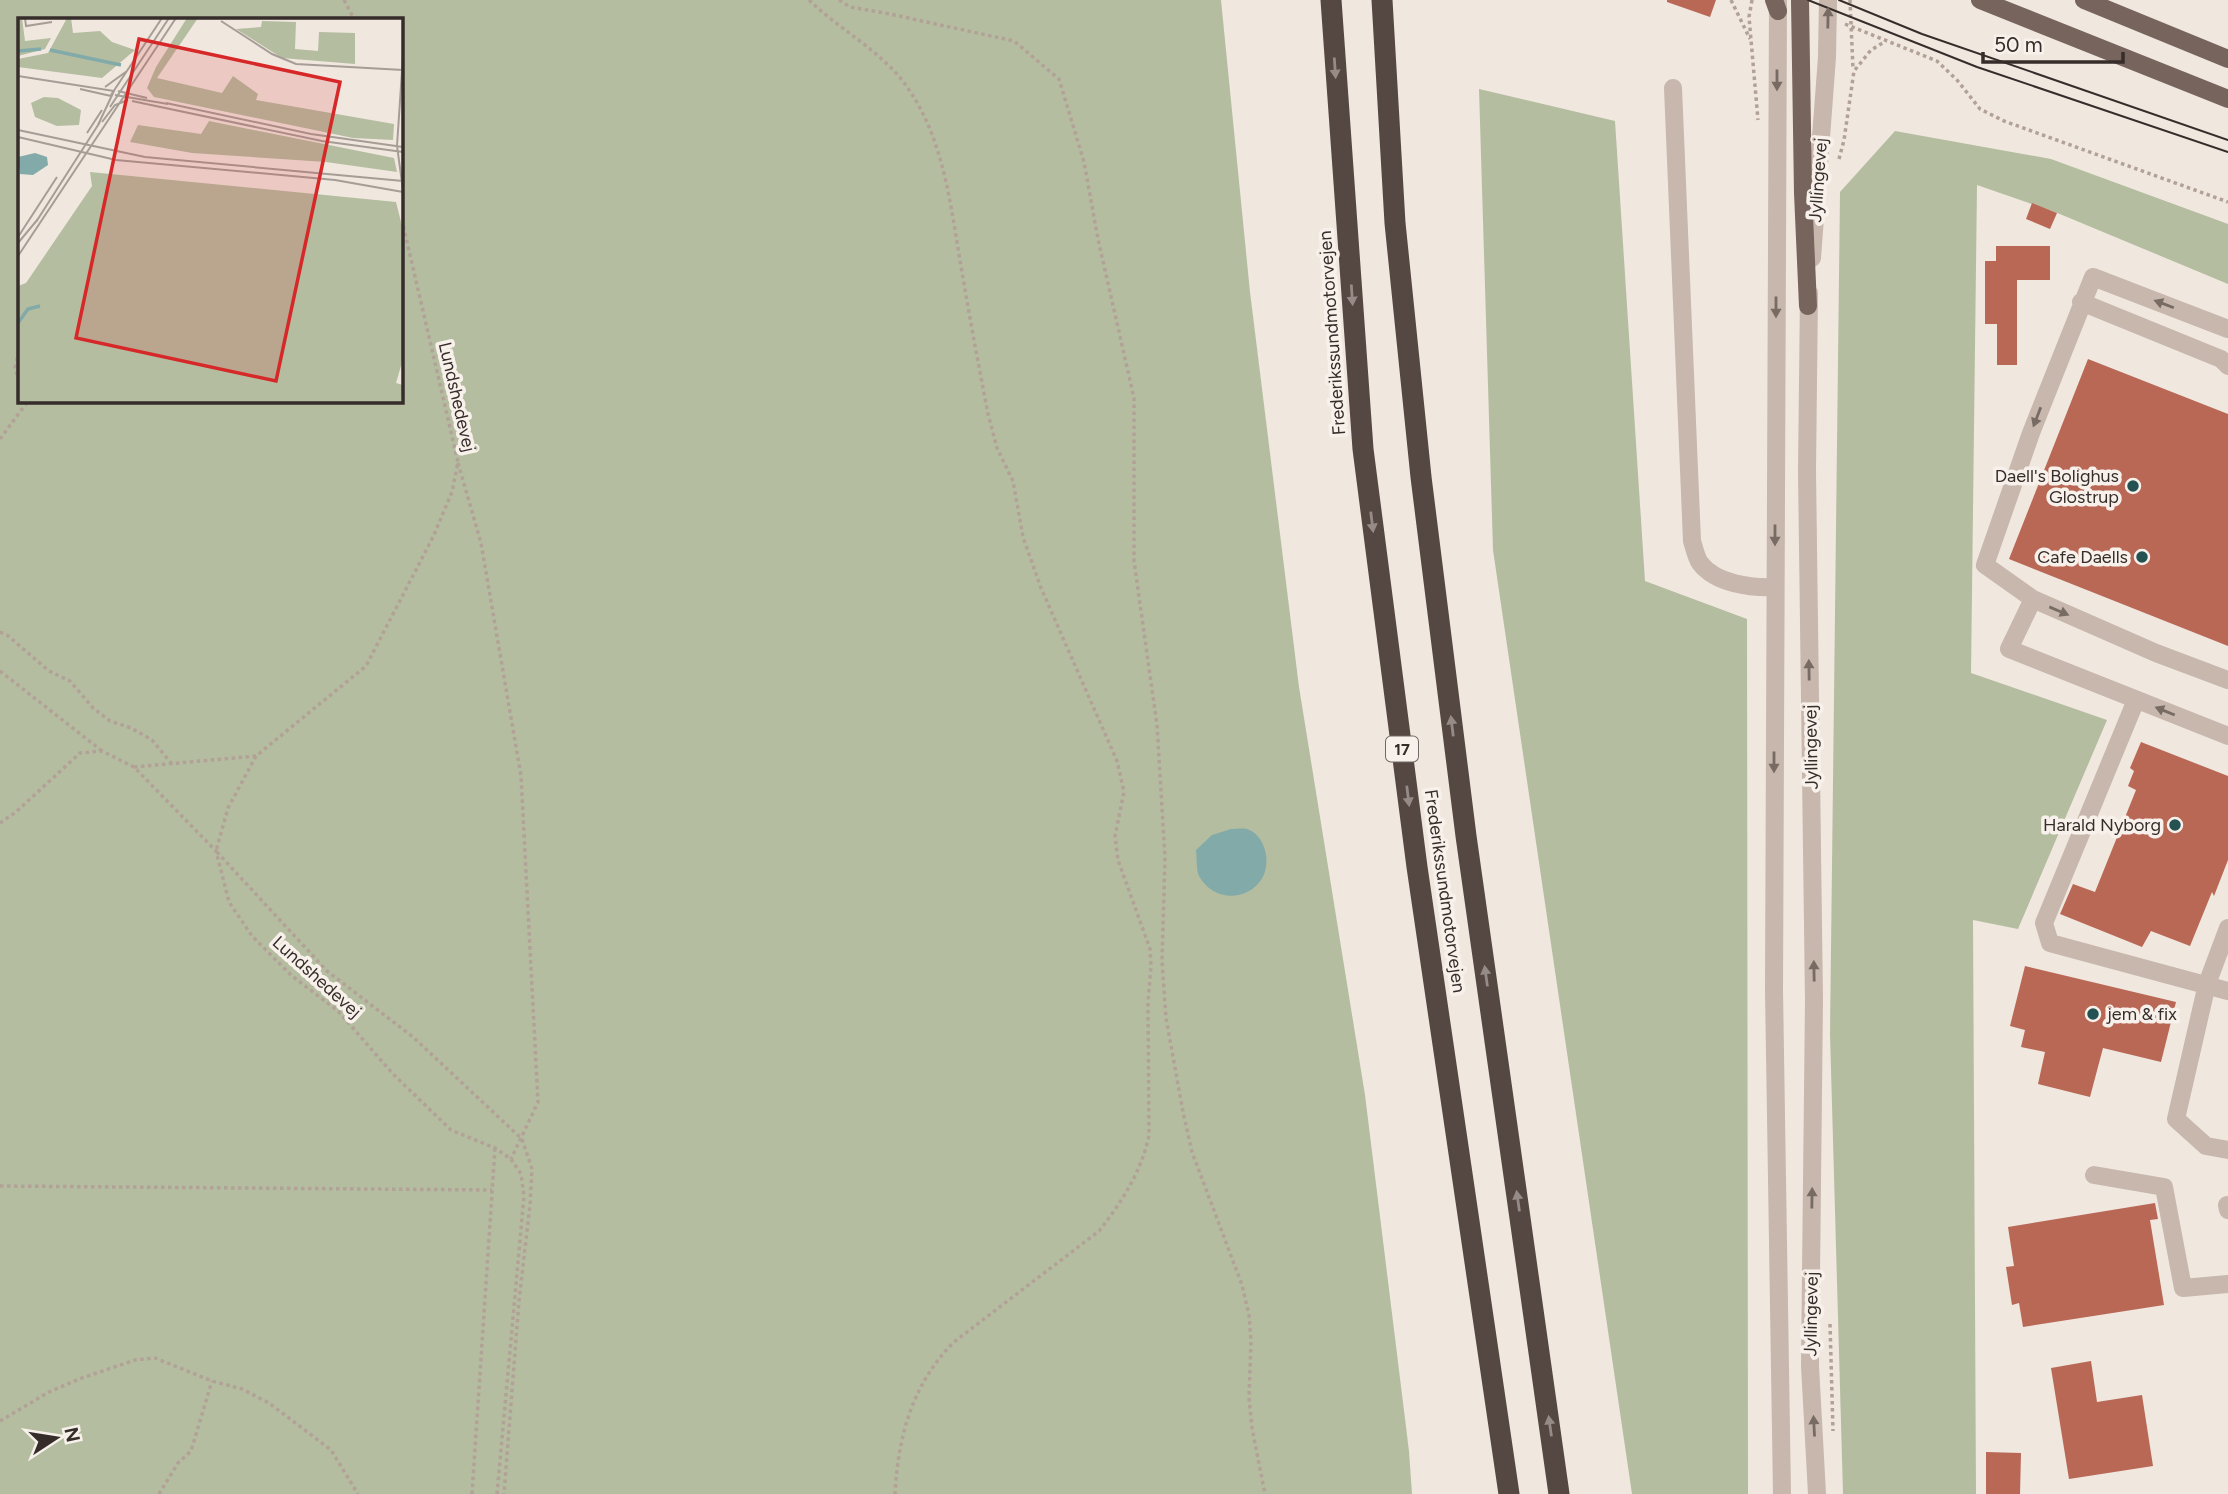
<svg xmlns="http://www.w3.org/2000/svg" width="2228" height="1494" font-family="Figtree,sans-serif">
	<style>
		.green { fill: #b5bda0; fill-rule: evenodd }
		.water { fill: #81aaa9 }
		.building { fill: #b86855 }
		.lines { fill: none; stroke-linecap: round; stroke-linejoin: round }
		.path { stroke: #b2a196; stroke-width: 3.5; stroke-dasharray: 3.5 3.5; stroke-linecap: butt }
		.minor { stroke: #c7b7ac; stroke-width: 18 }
		.major { stroke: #76645d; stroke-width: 18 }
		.highway { stroke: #554742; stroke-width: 21 }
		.tram { stroke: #362d2a; stroke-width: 2 }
		.oneway { fill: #776b64 }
		.oneway2 { fill: #968b86 }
		.poi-dot { fill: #245252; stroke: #f8f1eb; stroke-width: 2.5 }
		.labels { text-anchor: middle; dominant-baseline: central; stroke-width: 7; stroke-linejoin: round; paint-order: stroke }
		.shield { fill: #f8f1eb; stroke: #706864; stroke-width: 2 }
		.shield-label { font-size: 16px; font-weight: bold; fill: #362d2a }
		.street-label { font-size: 18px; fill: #362d2a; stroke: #f8f1eb }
		.poi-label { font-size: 18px; fill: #362d2a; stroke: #f8f1eb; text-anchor: end }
		.inset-river { fill: none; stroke: #81aaa9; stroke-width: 3.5 }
		.inset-road { fill: none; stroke: #a69d97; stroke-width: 2 }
		.view { fill: #d62828; fill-opacity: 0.15; stroke: #d62828; stroke-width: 3.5 }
		.inset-edge { fill: none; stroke: #362d2a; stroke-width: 3.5 }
	</style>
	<rect width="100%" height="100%" fill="#f0e7df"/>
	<path class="green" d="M0,0H1221L1250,292L1299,687L1365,1095L1409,1451L1412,1494H0ZM19,19H401V401H19Z
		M1479,89L1615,121L1645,581L1747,619L1748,1494H1632L1493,550Z
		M1895,131L2051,159L2228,224V284L2055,212L1977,185L1971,673L2107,720L2018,929L1973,920L1976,1494H1843L1830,1034L1840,192Z"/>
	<path class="water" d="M1231,829C1236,829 1243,828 1247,829C1266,835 1272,865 1261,880C1245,903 1212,900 1199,876C1196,869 1197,858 1196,850L1212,835Z"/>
	<path class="building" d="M1667,0H1716L1710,17L1667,2Z
		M2032,203L2057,213L2050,229L2026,219Z
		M1996,246H2050V280H2017V365H1997V324H1985V261H1996Z
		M2088,359L2228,414V646L2009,559Z
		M2141,742L2228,776V860L2214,896L2212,892L2190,946L2151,931L2142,947L2060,914L2073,884L2095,892L2136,790L2128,786L2134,771L2130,768Z
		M2025,966L2176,1002L2161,1062L2103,1048L2090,1097L2038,1084L2045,1052L2021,1047L2025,1030L2010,1026Z
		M2155,1203L2158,1219L2150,1220L2164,1305L2023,1327L2019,1303L2012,1305L2006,1267L2014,1266L2008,1227Z
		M2091,1361L2097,1402L2142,1395L2153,1466L2069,1479L2051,1368Z
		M1986,1452L2021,1453L2020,1494H1986Z"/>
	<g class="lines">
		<path class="path" d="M344,0L354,19
			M809,0C839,29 876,48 902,80C945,136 950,205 962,272C970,320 979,367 988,414L997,448L1013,481L1023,537L1041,588L1117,761L1124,792L1115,836L1118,860L1150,949L1151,966L1148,1002L1149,1135C1142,1171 1121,1203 1099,1231L954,1342C912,1384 898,1437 895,1494
			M839,0L850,7L890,14L1014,41L1059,79L1084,162L1098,239L1134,398V561L1157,725L1165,857L1162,961L1166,1018L1183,1112L1192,1152L1242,1285L1249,1315L1251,1341L1249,1398L1252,1428L1265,1494
			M1731,0L1750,39
			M1752,0L1749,17L1758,120
			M1850,0L1853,69
			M1845,24L1937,61L1957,80L1980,109L2004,121L2228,202
			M1839,159L1844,140L1854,71L1871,50L1886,41
			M19,351L15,368L19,381
			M0,439L28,401
			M458,463L481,543L521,776L538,1102L511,1159
			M0,632L7,635L49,671L70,681L93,708L110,721L131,728L152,740L172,764
			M0,671L102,751
			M256,756L228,808L216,851L327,971L413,1037L522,1139L532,1169L530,1205L519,1301L504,1494
			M134,767L256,756L366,666L433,537L452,492L458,462L401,216
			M0,823L16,812L80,753L102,751L134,767L216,851L229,902L252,936L292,976L338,1011L393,1074L451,1130L495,1148L511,1159L521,1174L524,1196L497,1494
			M0,1186L492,1190
			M1830,1324L1833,1431
			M0,1421L49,1392L79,1379L135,1360L155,1358L212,1381L242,1389L269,1403L331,1450L358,1494
			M159,1494L178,1463L191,1451L212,1381
			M472,1494L495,1148"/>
		<path class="minor" d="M1778,0L1774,990L1782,1494
			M1673,88L1692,541C1694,547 1696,557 1700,563C1716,584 1751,588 1775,587
			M1812,258L1827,57L1828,0
			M1809,293L1807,471L1814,1000L1810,1366L1817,1494
			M2081,302L2221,359L2228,366
			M2033,599L1985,565L2031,433L2093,277L2228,329
			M2228,680L2156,653L2033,599L2009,649L2228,736
			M2136,700L2044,923L2050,943L2228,991
			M2228,928L2207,984L2176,1119L2206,1146L2228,1150
			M2094,1175L2164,1187L2183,1288L2228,1284
			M2227,1205L2228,1210"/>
		<path class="major" d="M1774,0L1778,11
			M1800,0L1803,193L1808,306
			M1980,0L2228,99
			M2084,0L2228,59"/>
		<path class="highway" d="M1331,0L1363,449L1417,867L1509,1494
			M1382,0L1395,223L1421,477L1466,836L1559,1494"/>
		<path class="tram" d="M1808,0L1977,67L2228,152
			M1839,0L1922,34L2228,140"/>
	</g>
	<defs><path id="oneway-solid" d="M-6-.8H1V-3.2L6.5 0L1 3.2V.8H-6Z" transform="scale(1.75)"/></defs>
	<g class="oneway">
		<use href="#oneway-solid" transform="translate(1828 18) rotate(-89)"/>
		<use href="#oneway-solid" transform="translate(1777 80) rotate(90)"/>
		<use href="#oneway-solid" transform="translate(2164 304) rotate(-159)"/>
		<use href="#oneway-solid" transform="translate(1776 307) rotate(90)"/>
		<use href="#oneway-solid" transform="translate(2037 417) rotate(111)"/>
		<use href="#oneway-solid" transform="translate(1775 535) rotate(90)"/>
		<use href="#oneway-solid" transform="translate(2059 611) rotate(23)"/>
		<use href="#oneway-solid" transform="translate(1809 670) rotate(-91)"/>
		<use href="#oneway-solid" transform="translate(2165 711) rotate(-158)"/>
		<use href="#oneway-solid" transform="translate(1774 762) rotate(90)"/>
		<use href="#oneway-solid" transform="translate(1814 971) rotate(-91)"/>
		<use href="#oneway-solid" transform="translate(1812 1198) rotate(-89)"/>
		<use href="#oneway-solid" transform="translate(1814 1426) rotate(-93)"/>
	</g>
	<g class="oneway2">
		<use href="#oneway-solid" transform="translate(1335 68) rotate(86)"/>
		<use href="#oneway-solid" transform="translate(1352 295) rotate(86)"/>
		<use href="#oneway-solid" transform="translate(1372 522) rotate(83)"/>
		<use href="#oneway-solid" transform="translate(1452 726) rotate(-97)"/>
		<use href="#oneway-solid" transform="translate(1408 796) rotate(83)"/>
		<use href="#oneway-solid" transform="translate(1486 976) rotate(-98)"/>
		<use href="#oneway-solid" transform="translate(1518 1201) rotate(-98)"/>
		<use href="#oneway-solid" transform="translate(1550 1426) rotate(-98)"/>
	</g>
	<g class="poi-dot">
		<circle cx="2133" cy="486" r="7"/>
		<circle cx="2142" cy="557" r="7"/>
		<circle cx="2175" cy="825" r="7"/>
		<circle cx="2093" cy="1014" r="7"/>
	</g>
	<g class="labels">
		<rect class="shield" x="1386" y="736.5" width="32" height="25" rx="5"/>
		<g class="shield-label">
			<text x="1402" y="749">17</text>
		</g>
		<g class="street-label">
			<text transform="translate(1818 180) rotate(-86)">Jyllingevej</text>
			<text transform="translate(1332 333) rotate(-94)">Frederikssundmotorvejen</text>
			<text transform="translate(457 397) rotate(77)">Lundshedevej</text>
			<text transform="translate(1811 747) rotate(-91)">Jyllingevej</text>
			<text transform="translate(1445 891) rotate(82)">Frederikssundmotorvejen</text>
			<text transform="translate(317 977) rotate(42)">Lundshedevej</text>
			<text transform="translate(1811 1314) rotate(-89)">Jyllingevej</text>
		</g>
		<g class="poi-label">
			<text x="2119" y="476">Daell's Bolighus<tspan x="2119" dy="21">Glostrup</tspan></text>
			<text x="2128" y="557">Cafe Daells</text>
			<text x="2161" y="825">Harald Nyborg</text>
			<text x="2107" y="1014" text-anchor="start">jem &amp; fix</text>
		</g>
	</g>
	<g transform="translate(18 18)">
		<rect width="385" height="385" fill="#f0e7df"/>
		<path d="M0,0H4L7,23L33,20L27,31L0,38ZM49,0H53L55,15L82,13L94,24L117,32L84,60L0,49V41L30,35ZM169,0H180L139,60L204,75L215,58L240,76L238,82L376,106L375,122L335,120L136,79L129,70L138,49ZM244,3L278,4L277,31L300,33L301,14L337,15V46L264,40L218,11L243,9ZM26,79L40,80L63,92L61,107L39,108L17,99L13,85ZM191,103L376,140L379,154L308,144L174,135L112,124L120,107L183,116ZM72,154L378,184L385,212V341L378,365L385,367L383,385H0V268L8,265L74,168Z" fill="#b5bda0"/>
		<path d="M17,135L29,139L30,147L15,157L2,156L0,139Z" fill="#81aaa9"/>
		<path class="inset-river" d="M32,32L103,47M0,33L23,31M0,305L10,291L22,288"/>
		<path class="inset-road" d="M7,0L8,8L34,4M203,3L254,36L278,46L385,52M385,38L379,128L385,172M0,58L96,73L80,107M87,69L109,53M62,71L93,78M100,73L129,80M93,77L144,0M97,77L150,86M114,83L304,123L385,134M148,85L293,116L385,129M92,89L151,0M84,104L97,87L110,82M0,112L127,139L385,163M69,115L84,92M0,119L98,142L317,162L385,174M18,204L82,104M0,219L39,159M0,225L20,201M0,238L158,0"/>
		<path class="view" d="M121,21L322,64L258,363L58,320Z"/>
		<rect width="385" height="385" class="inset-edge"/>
	</g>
	<g transform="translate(56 1438) rotate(78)" stroke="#f8f1eb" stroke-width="5" paint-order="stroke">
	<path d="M0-5L12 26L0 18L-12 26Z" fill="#362d2a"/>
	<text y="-10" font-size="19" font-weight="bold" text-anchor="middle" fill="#362d2a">N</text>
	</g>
	<path d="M1983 52v10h140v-10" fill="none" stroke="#362d2a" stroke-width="3.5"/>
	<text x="1994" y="52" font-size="21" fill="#362d2a" stroke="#f8f1eb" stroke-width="5" paint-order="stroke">50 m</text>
</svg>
